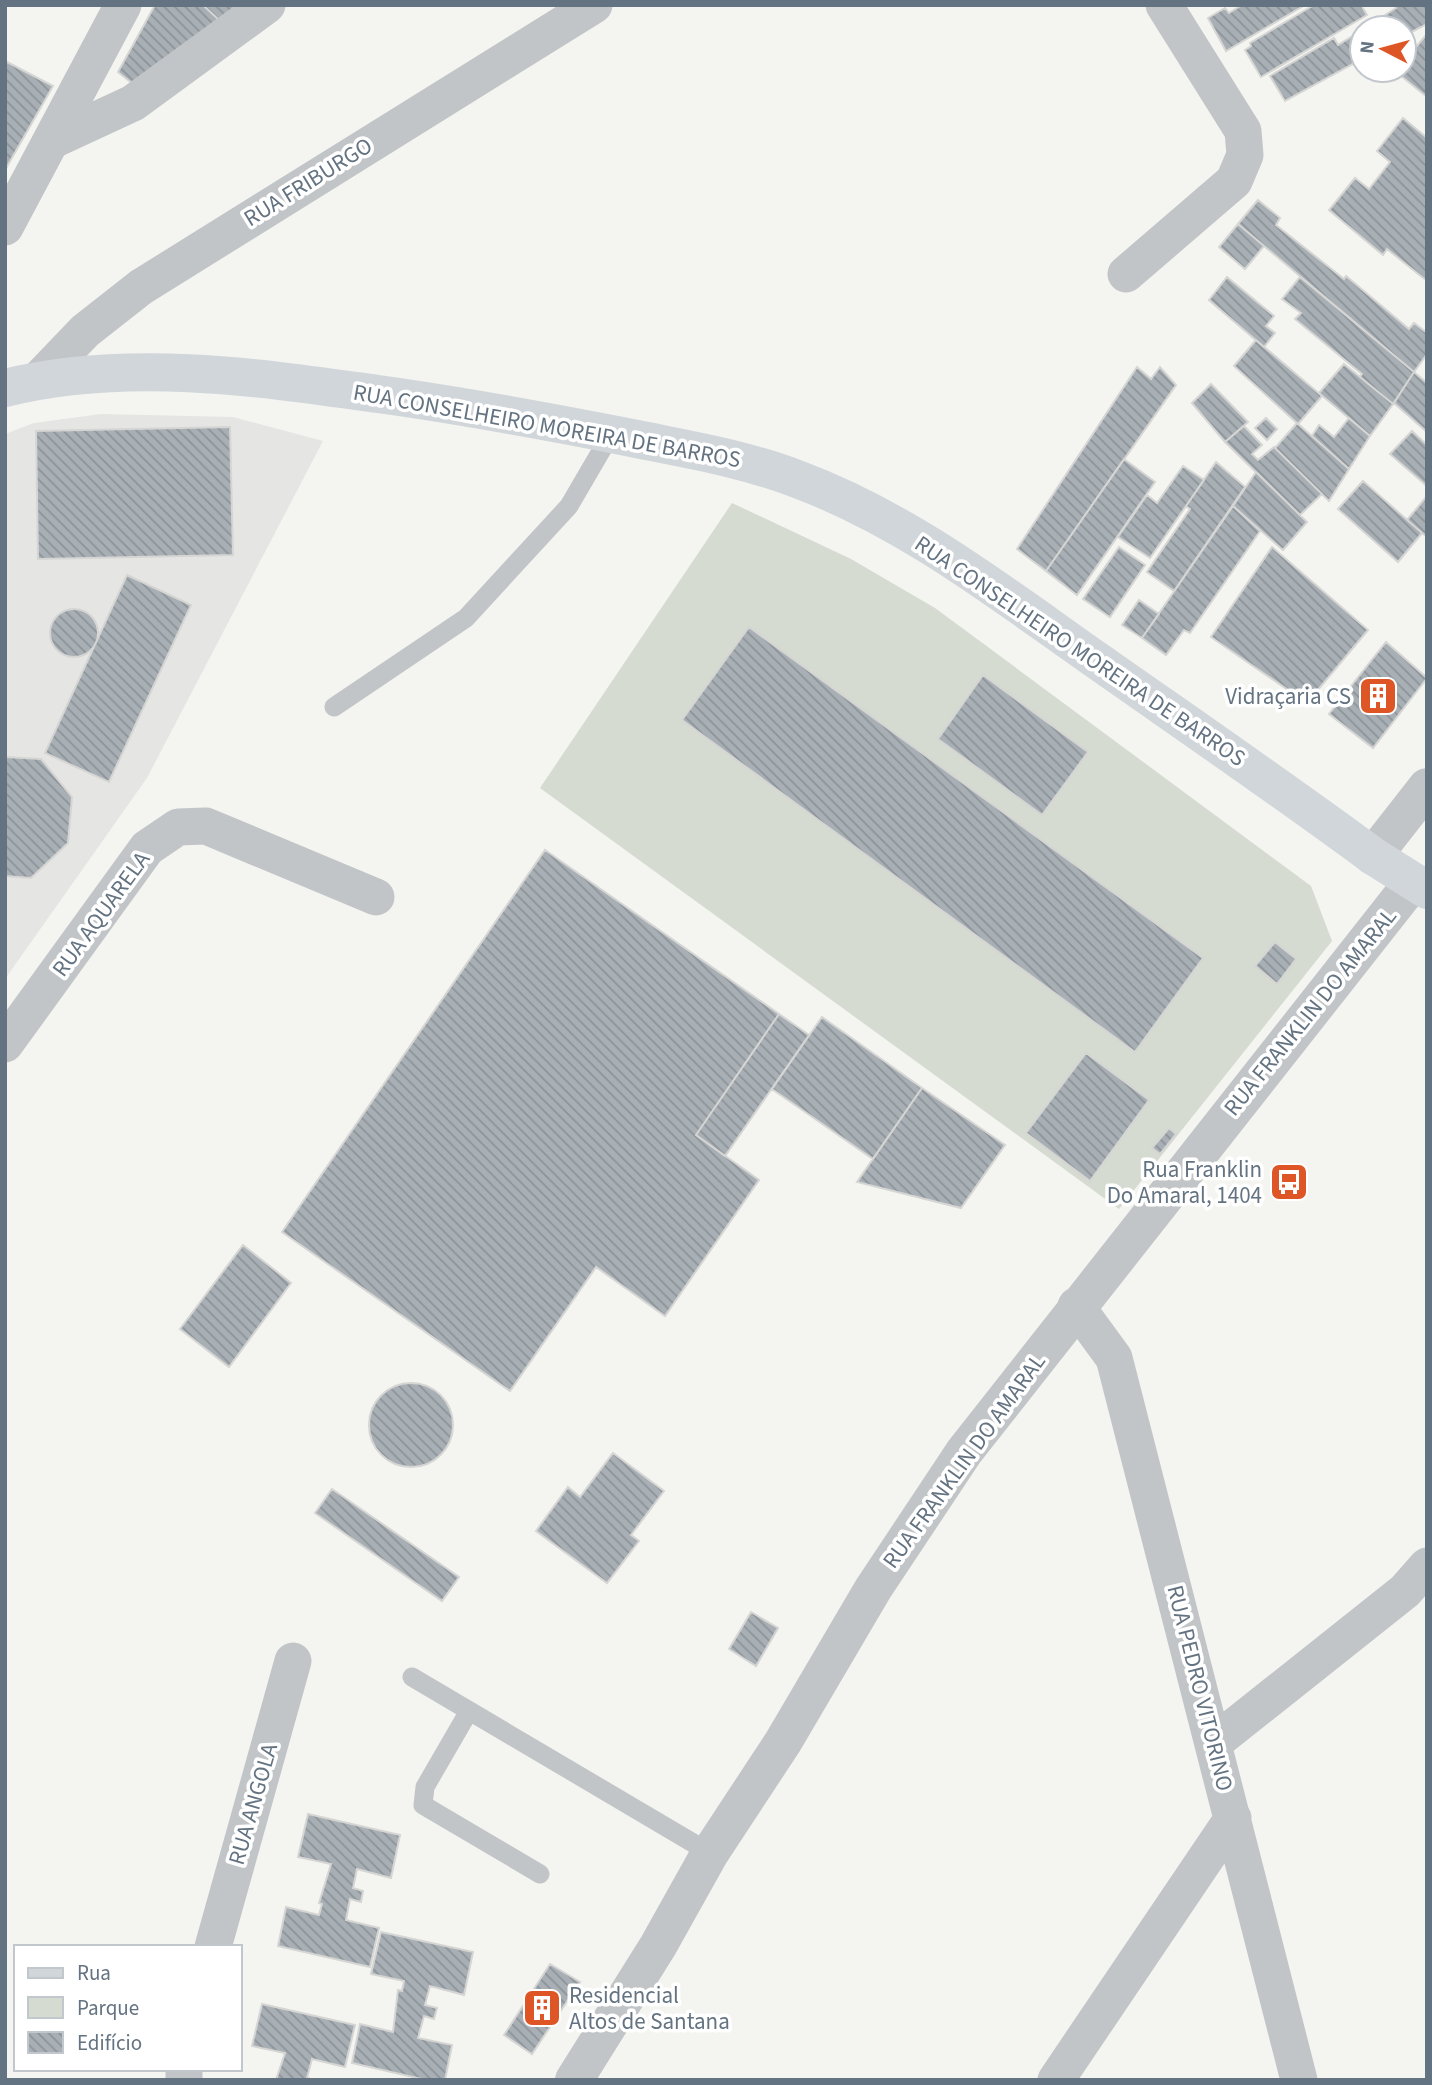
<svg xmlns="http://www.w3.org/2000/svg" width="1432" height="2085" font-family="'Source Sans 3',sans-serif">
	<style>
		.built { fill: #e5e6e4 }
		.green { fill: #d5dbd1 }
		.building { fill: url(#building-back-hatch); stroke: #d5d5d3; stroke-width: 2 }
		.lines { fill: none; stroke-linecap: round; stroke-linejoin: round }
		.service { stroke: #c2c5c8; stroke-width: 19 }
		.minor { stroke: #c2c5c8; stroke-width: 37 }
		.tertiary { stroke: #c2c5c8; stroke-width: 38 }
		.secondary { stroke: #d1d6da; stroke-width: 38 }
		.labels { text-anchor: middle; dominant-baseline: central; stroke-width: 7; stroke-linejoin: round; paint-order: stroke }
		.street-label { font-size: 23px; fill: #647381; stroke: #fff }
		.poi-label { font-size: 23px; fill: #647381; stroke: #fff; text-anchor: end }
	</style>
	<defs>
		<pattern id="building-back-hatch" width="6" height="6" patternUnits="userSpaceOnUse" patternTransform="scale(1.75)"><rect width="6" height="6" fill="#a8afb5"/><path d="M-1 5l2 2M0 0l6 6M5-1l2 2" fill="none" stroke="#8c9399"/></pattern>
	</defs>
	<rect width="100%" height="100%" fill="#f4f4f0"/>
	<path class="built" d="M101,414L233,417L323,441L147,778L5,979V434L34,423Z"/>
	<path class="green" d="M732,503L851,559L935,608L1311,886L1332,941L1119,1209L540,788Z"/>
	<path class="building" d="M155,5H203L221,22L138,88L118,72Z
		M203,5H241L221,22Z
		M1242,5H1305L1226,51L1208,18L1225,8L1229,13Z
		M1314,5H1361L1367,15L1261,77L1245,50L1251,46L1250,43Z
		M1394,5H1427V24L1404,36V28H1365L1396,8Z
		M1362,30V59L1285,101L1270,76L1334,38L1338,45Z
		M1427,34V97L1395,71L1404,70V61Z
		M5,61L53,86L5,170Z
		M1403,118L1427,138V281L1387,249L1383,255L1329,210L1355,178L1369,189L1390,162L1377,151Z
		M1258,200L1280,218L1276,225L1344,279L1346,276L1409,329L1414,323L1427,333V354L1414,372L1238,224Z
		M1238,224L1264,246L1245,269L1219,247Z
		M1227,277L1274,316L1266,326L1275,333L1264,347L1209,300Z
		M1300,277L1414,372L1393,404L1360,377L1362,374L1295,319L1301,313L1282,299Z
		M1256,340L1322,396L1298,424L1234,366Z
		M1344,364L1393,404L1370,436L1319,393Z
		M1137,367L1151,379L1160,367L1176,385L1046,571L1017,549Z
		M1414,372L1427,383V432L1394,403Z
		M1211,384L1248,422L1225,442L1192,403Z
		M1266,418L1277,429L1267,440L1255,428Z
		M1349,418L1370,436L1349,469L1312,436L1319,425L1334,437Z
		M1297,423L1349,469L1329,501L1275,448Z
		M1244,426L1262,445L1252,454L1258,460L1274,447L1322,494L1300,515L1225,442Z
		M230,427L233,555L38,559L36,431Z
		M1412,431L1427,445V486L1390,454Z
		M1124,459L1155,482L1077,595L1046,571Z
		M1216,462L1245,487L1174,591L1147,572L1190,509L1186,506Z
		M1183,466L1204,480L1150,558L1118,537L1147,495L1157,503Z
		M1256,472L1307,522L1283,550L1233,506Z
		M1363,481L1422,533L1398,562L1338,509Z
		M1427,496V537L1407,520Z
		M1233,506L1260,531L1190,633L1184,630L1166,655L1142,638Z
		M1119,547L1145,565L1110,617L1083,599Z
		M1272,547L1368,630L1307,703L1211,637Z
		M127,575L191,605L109,782L45,753Z
		M1139,600L1159,614L1142,638L1122,625Z
		M50 633a24 24 0 1 1 48 0a24 24 0 1 1-48 0Z
		M749,627L1203,958L1135,1052L682,720Z
		M1386,642L1427,678L1373,748L1329,714Z
		M983,675L1088,752L1042,815L938,739Z
		M5,757L41,759L72,797L68,843L31,878L5,876Z
		M545,850L779,1014L696,1135L759,1180L665,1316L596,1267L510,1391L282,1232Z
		M1275,942L1296,959L1277,984L1255,966Z
		M779,1014L809,1035L725,1156L696,1135Z
		M822,1017L922,1088L873,1159L772,1089Z
		M1086,1053L1149,1100L1090,1181L1026,1133Z
		M922,1088L1005,1145L961,1208L857,1182Z
		M1169,1128L1176,1134L1160,1154L1152,1148Z
		M243,1245L291,1283L229,1367L180,1329Z
		M369 1425a42 42 0 1 1 84 0a42 42 0 1 1-84 0Z
		M613,1453L664,1491L631,1535L639,1541L607,1583L536,1531L568,1487L580,1497Z
		M332,1489L459,1577L442,1601L315,1513Z
		M751,1612L778,1628L756,1666L729,1649Z
		M308,1814L400,1835L391,1878L357,1869L353,1888L363,1891L361,1902L350,1899L346,1920L379,1928L370,1967L278,1946L286,1907L319,1915L322,1904L319,1903L331,1864L298,1857Z
		M381,1932L473,1952L464,1995L430,1986L425,2005L437,2008L434,2019L424,2016L418,2038L452,2045L445,2080H426L352,2063L360,2024L393,2032L398,1990L402,1991L404,1981L371,1974Z
		M550,1964L580,1982L532,2054L504,2035Z
		M262,2004L355,2025L345,2067L312,2059L307,2078L315,2080H276L285,2053L252,2046Z"/>
	<g class="lines">
		<path class="service" d="M334,707L466,618L569,506L611,434
			M412,1677L710,1853
			M469,1711L425,1787L423,1805L540,1874"/>
		<path class="minor" d="M51,141L133,103L267,5
			M5,227L123,5
			M1126,274L1234,181L1245,155L1243,131L1164,5
			M38,380L85,331L141,287L594,5
			M5,1044L147,848L178,827L206,826L376,897
			M1076,1306L1114,1358L1299,2080
			M1215,1742L1405,1591L1427,1566
			M213,1947L293,1661
			M184,2080V2069
			M1056,2080L1233,1818"/>
		<path class="tertiary" d="M1373,856L1427,787
			M574,2080L658,1946L710,1853L783,1742L873,1589L964,1452L1413,882"/>
		<path class="secondary" d="M5,388C126,358 257,377 378,394C465,406 551,422 637,439C691,450 745,459 797,479C905,519 998,591 1092,657C1186,723 1281,788 1373,856L1427,890"/>
	</g>
	<defs>
		<symbol id="building-square" viewBox="-11 -11 22 22"><rect x="-9" y="-9" width="18" height="18" rx="4" fill="#df5626" stroke="#fff"/><path d="M-4-6H4V6H1V3H-1V6H-4ZM-2.5-4.3h1.7v1.8h-1.7ZM.8-4.3h1.7v1.8H.8ZM-2.5-1h1.7V.8h-1.7ZM.8-1h1.7V.8H.8Z" fill="#fff"/></symbol>
		<symbol id="bus-square" viewBox="-11 -11 22 22"><rect x="-9" y="-9" width="18" height="18" rx="4" fill="#df5626" stroke="#fff"/><path d="M-5-6H5V4H4V6H2V4H-2V6H-4V4H-5ZM-3.5-4V0h7V-4ZM-3.5 1.2v1.5H-2V1.2ZM2 1.2v1.5H3.5V1.2Z" fill="#fff"/></symbol>
	</defs>
	<g fill-rule="evenodd">
		<use href="#building-square" x="1356" y="674" width="44" height="44"/>
		<use href="#bus-square" x="1267" y="1160" width="44" height="44"/>
		<use href="#building-square" x="520" y="1986" width="44" height="44"/>
	</g>
	<g class="labels">
		<g class="street-label">
			<text transform="translate(308 182) rotate(-32)">RUA FRIBURGO</text>
			<text transform="translate(547 426) rotate(10)">RUA CONSELHEIRO MOREIRA DE BARROS</text>
			<text transform="translate(1080 651) rotate(34)">RUA CONSELHEIRO MOREIRA DE BARROS</text>
			<text transform="translate(101 914) rotate(-54)">RUA AQUARELA</text>
			<text transform="translate(1310 1012) rotate(-51)">RUA FRANKLIN DO AMARAL</text>
			<text transform="translate(964 1461) rotate(-54)">RUA FRANKLIN DO AMARAL</text>
			<text transform="translate(1200 1688) rotate(76)">RUA PEDRO VITORINO</text>
			<text transform="translate(253 1804) rotate(-74)">RUA ANGOLA</text>
		</g>
		<g class="poi-label">
			<text x="1351" y="696">Vidraçaria CS</text>
			<text x="1262" y="1169">Rua Franklin<tspan x="1262" dy="26">Do Amaral, 1404</tspan></text>
			<text x="569" y="1995" text-anchor="start">Residencial<tspan x="569" dy="26">Altos de Santana</tspan></text>
		</g>
	</g>
	<rect width="1432" height="2085" fill="none" stroke="#647381" stroke-width="14"/>
	<rect x="14" y="1945" width="228" height="126" fill="#ffffff" stroke="#c1c7cd" stroke-width="2"/>
	<rect x="28" y="1968" width="35" height="10" fill="#d1d6da" stroke="#c1c7cd" stroke-width="2"/>
	<text x="77" y="1980" font-size="21" fill="#647381">Rua</text>
	<rect x="28" y="1997" width="35" height="21" fill="#d5dbd1" stroke="#c1c7cd" stroke-width="2"/>
	<text x="77" y="2015" font-size="21" fill="#647381">Parque</text>
	<rect x="28" y="2032" width="35" height="21" fill="url(#building-back-hatch)" stroke="#c1c7cd" stroke-width="2"/>
	<text x="77" y="2050" font-size="21" fill="#647381">Edifício</text>
	<g transform="translate(1383 49) rotate(276)"><circle r="33" fill="#ffffff" stroke="#c1c7cd" stroke-width="2"/>
	<path d="M0-5L12 26L0 18L-12 26Z" fill="#df5626"/>
	<text y="-10" font-size="19" font-weight="bold" text-anchor="middle" fill="#647381">N</text>
	</g>
</svg>
